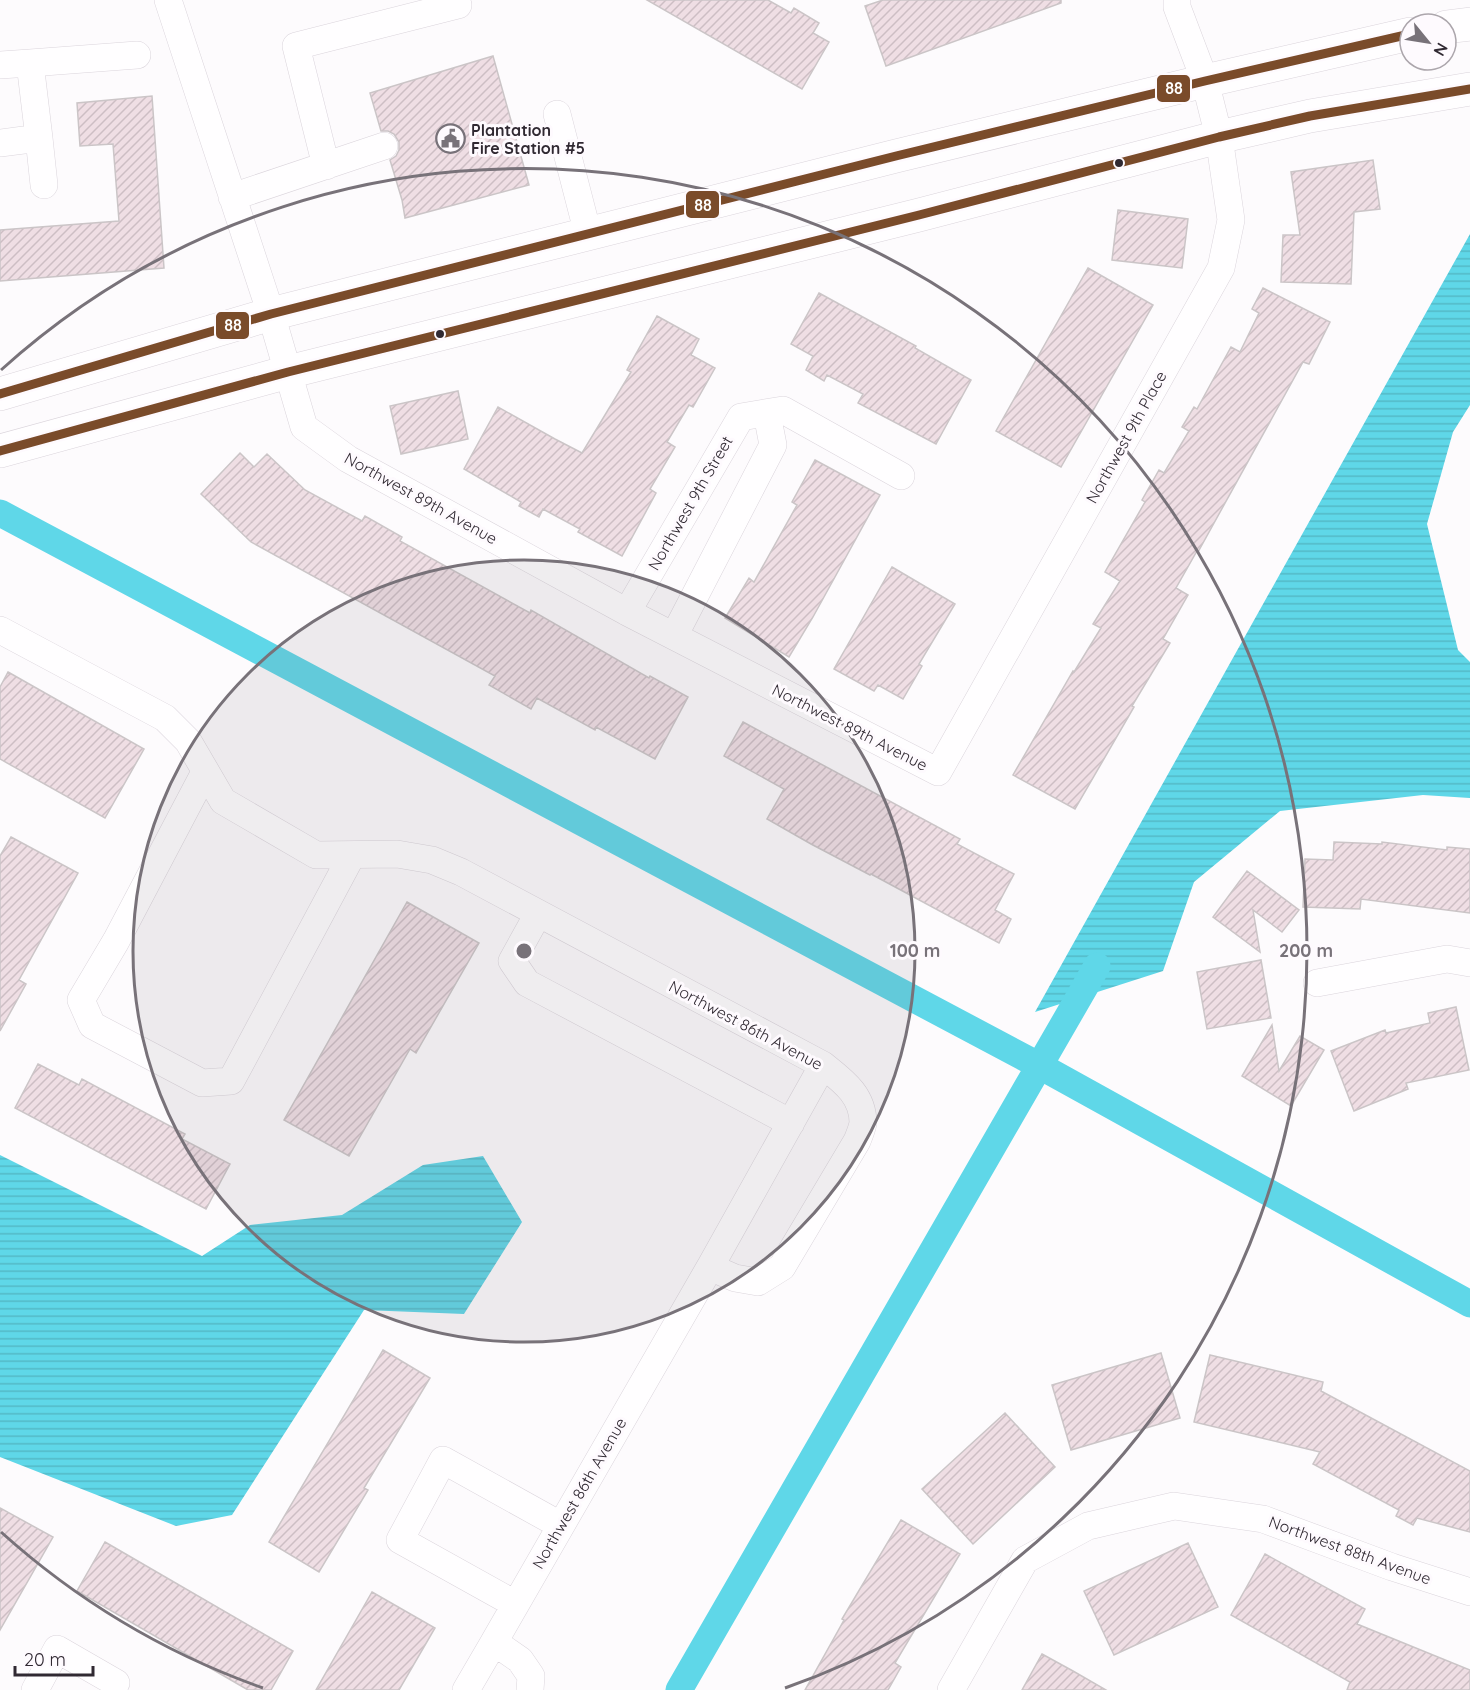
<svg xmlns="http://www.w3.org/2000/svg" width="1470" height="1690" font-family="Quicksand,sans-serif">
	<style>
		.water { fill: url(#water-rules) }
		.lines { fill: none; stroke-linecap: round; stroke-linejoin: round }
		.canal { stroke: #5fd7e8; stroke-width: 27 }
		.building { fill: url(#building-hatch); stroke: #cbc5c7; stroke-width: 1.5 }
		.minor-casing { stroke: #dbd5dc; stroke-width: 28 }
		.major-casing { stroke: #dbd5dc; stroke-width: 34 }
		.minor { stroke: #fffeff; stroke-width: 27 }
		.major { stroke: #fffeff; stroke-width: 33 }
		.bus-1-casing { stroke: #fefafe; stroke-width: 14 }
		.bus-1 { stroke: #7a4b2a; stroke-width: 9 }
		.ring { fill: none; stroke: #787279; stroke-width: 3 }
		.bus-dot { fill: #302932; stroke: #fefafe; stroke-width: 2 }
		.labels { text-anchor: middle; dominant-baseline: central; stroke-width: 6; stroke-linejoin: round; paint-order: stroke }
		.poi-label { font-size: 16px; font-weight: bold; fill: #302932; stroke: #fefafe; text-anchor: start }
		.street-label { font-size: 16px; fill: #302932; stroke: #fefafe }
		.centre { fill: #787279; stroke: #fefafe; stroke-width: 3 }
		.ring-label { font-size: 18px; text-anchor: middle; font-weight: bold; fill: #787279; stroke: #fefafe; stroke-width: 6; stroke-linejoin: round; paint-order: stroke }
		.line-badge { stroke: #fefafe; stroke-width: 2 }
		.badge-label { font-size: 16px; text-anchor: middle; font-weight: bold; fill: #fff }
	</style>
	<defs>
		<pattern id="water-rules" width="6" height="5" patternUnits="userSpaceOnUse" patternTransform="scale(1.5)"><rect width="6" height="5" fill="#5fd7e8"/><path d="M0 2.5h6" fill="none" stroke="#53b9c7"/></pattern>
		<pattern id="building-hatch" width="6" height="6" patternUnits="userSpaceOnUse" patternTransform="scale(1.5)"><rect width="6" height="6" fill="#efdee4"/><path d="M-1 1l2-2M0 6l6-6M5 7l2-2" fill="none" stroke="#cdbec4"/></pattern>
	</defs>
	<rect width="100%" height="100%" fill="#fdfbfd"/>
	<path class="water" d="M1470,234V405L1453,432L1427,524L1458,650L1470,662V798L1423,795L1280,811L1194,882L1163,971L1035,1012Z
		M0,1155L202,1256L250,1225L342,1215L423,1165L483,1156L522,1222L464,1314L364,1310L232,1515L176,1526L0,1457Z"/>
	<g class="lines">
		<path class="canal" d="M0,513L1040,1066L1470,1304
			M679,1690L1097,966"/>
	</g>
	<path class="building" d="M647,0H768L791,13L794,8L819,23L813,33L829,42L802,89Z
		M883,0H1061V3L886,66L865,6Z
		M493,56L529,185L405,218L402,200L390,160L396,156L399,150V142L394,134L388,131H381L370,93Z
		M152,96L164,268L0,281V230L119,221L113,144L80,146L77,103Z
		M1373,160L1380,209L1354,212L1351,284L1281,282L1283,235H1300L1291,172Z
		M1118,210L1188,219L1182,268L1112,260Z
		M1088,268L1153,305L1061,467L996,431Z
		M1263,288L1330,322L1309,364L1303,362L1198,552L1197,551L1176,588L1188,595L1163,639L1170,643L1132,706L1134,707L1075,809L1013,775L1073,671L1074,672L1101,628L1093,624L1120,581L1105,572L1145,502L1142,500L1159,470L1164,473L1189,431L1182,427L1194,407L1197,409L1231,347L1240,352L1259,313L1252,309Z
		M819,293L916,346L915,348L971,380L936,444L858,403L863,394L827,375L824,381L806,370L813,356L791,344Z
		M657,316L699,339L691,355L715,368L693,407L689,405L667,442L675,447L650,489L656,493L622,556L578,532L580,529L543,509L539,517L519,506L521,502L464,469L498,407L555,439L582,453L631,372L627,370Z
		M458,391L468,439L401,454L390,406Z
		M240,453L254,467L267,454L305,490L362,521L365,516L402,537L400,541L530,613L531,610L649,678L650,676L688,697L655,759L596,727L595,730L537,698L531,709L489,685L495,676L251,542L201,494Z
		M815,460L880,495L813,617L789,657L725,618L749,578L754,582L797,505L792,502Z
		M892,567L955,604L919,664L922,666L903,699L878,685L874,691L834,669Z
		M8,672L144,749L105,818L0,759V687Z
		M743,722L960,839L957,844L1014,874L995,910L1011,919L999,943L871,874L870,875L811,844L767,819L784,789L724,756Z
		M11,837L78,873L19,980L26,984L0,1031V856Z
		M1334,842L1382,844V842L1447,850V847L1470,849V913L1361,899L1360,909L1303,907L1305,859L1333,860Z
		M1247,871L1299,910L1282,932L1253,910L1260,952L1213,917Z
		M407,902L479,943L416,1053L410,1049L349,1156L284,1120Z
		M1261,960L1271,1018L1207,1029L1197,972Z
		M1456,1007L1469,1070L1406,1083L1408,1089L1354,1111L1331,1051L1385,1030L1386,1033L1430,1023L1428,1013Z
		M1272,1025L1279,1071L1300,1036L1324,1050L1291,1106L1242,1076Z
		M38,1064L79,1085L82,1079L185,1134L182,1139L230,1164L206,1209L15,1108Z
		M383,1350L430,1378L364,1488L368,1490L319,1572L269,1542Z
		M1161,1353L1180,1418L1071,1450L1052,1385Z
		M1210,1355L1323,1382L1321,1391L1470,1471V1532L1417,1518L1413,1525L1396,1516L1399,1510L1313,1464L1320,1452L1194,1422Z
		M1005,1413L1055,1467L973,1544L922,1489Z
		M0,1508L53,1537L0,1630Z
		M901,1520L960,1554L895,1663L901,1667L888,1690H805L844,1620L842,1619Z
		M105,1542L293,1651L271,1690H248L77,1591Z
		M1188,1543L1218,1607L1114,1655L1084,1591Z
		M1265,1554L1365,1609L1357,1624L1470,1670V1690H1347L1350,1682L1231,1615Z
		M372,1592L435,1628L399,1690H316Z
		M1042,1654L1073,1671L1106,1690H1022Z"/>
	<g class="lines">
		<defs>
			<path id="minor" d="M168,0L271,314L304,427L348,459L627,612L938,772L1221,268L1231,220L1219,137L1205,81L1177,7V0
				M30,63L137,55
				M0,65L30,63L39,138L0,143
				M557,114L588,234
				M39,138L44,185
				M326,166L296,46L458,5
				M232,197L384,146
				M627,612L741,417L783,410L901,476
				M0,630L165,718L188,741L223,801L316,855L397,854L432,860L461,872L823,1065C843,1081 863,1095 863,1123C862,1129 859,1136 857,1141L782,1267L758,1282L735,1278L710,1267L494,1642L520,1660L531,1676L530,1690
				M674,636L773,445L767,414
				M205,772L116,941L81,1000L92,1025L202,1083L231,1081L352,855
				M538,914L512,961L527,983L791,1123
				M1317,983L1447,959L1470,963
				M710,1267L823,1065
				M515,1604L400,1540L443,1460L560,1525
				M35,1690L57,1649L116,1683
				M466,1690L494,1642
				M951,1690L1025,1560L1088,1526L1174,1506L1263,1519L1392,1567L1470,1592"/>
			<path id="major" d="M1446,27L1470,24
				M0,394L271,314L896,156L1205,81L1410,34
				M0,451L288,372L919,215L1219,137L1310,116L1470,89"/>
		</defs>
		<use href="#minor" class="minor-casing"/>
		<use href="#major" class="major-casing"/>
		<use href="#minor" class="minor"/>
		<use href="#major" class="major"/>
		<defs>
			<path id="bus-1" d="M0,394L271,314L896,156L1205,81L1410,34
				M0,451L288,372L919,215L1219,137L1310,116L1470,89"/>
		</defs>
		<use href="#bus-1" class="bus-1-casing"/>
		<use href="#bus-1" class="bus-1"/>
	</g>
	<circle cx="524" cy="951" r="391" fill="#787279" fill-opacity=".12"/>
	<g class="ring">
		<circle cx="524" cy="951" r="391"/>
		<path d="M263 1688A782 782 0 0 1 1 1532M1 370A782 782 0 1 1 785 1688"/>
	</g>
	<defs>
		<symbol id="civic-ring" viewBox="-11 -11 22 22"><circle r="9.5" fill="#fefafe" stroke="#787279" stroke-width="1.5"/><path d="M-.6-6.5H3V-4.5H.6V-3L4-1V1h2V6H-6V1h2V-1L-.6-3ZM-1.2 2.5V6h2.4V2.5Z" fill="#787279"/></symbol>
	</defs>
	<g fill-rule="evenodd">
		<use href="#civic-ring" x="434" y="122" width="33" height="33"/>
	</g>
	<g class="bus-dot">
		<circle cx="1119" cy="163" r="5"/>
		<circle cx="440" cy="334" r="5"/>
	</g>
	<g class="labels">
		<g class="poi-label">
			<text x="471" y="130">Plantation<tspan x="471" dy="18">Fire Station #5</tspan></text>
		</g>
		<g class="street-label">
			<text transform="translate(1126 437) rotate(-61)">Northwest 9th Place</text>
			<text transform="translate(421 498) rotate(29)">Northwest 89th Avenue</text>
			<text transform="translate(690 503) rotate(-60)">Northwest 9th Street</text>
			<text transform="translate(850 727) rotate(27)">Northwest 89th Avenue</text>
			<text transform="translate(746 1025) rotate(28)">Northwest 86th Avenue</text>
			<text transform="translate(579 1493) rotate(-60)">Northwest 86th Avenue</text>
			<text transform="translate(1350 1550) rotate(20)">Northwest 88th Avenue</text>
		</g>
	</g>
	<circle cx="524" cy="951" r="9" class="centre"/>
	<g class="ring-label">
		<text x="915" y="957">100 m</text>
		<text x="1306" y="957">200 m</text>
	</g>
	<g class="line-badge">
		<rect x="1156" y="74" width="35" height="29" rx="6" fill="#7a4b2a"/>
		<rect x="685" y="190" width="35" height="29" rx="6" fill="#7a4b2a"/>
		<rect x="215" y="311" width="35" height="29" rx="6" fill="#7a4b2a"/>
	</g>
	<g class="badge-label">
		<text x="1174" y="94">88</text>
		<text x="703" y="211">88</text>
		<text x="233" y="331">88</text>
	</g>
	<g transform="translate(1428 42) rotate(120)"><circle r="28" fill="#fefafe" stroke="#aca6ac" stroke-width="1.5"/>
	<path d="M0-4.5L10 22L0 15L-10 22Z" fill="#787279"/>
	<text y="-9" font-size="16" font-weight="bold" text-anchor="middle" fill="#302932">N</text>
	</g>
	<path d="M15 1666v9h78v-9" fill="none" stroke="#302932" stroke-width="3"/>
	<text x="24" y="1666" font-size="18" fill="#302932" stroke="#fefafe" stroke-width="4.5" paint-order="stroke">20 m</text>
</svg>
